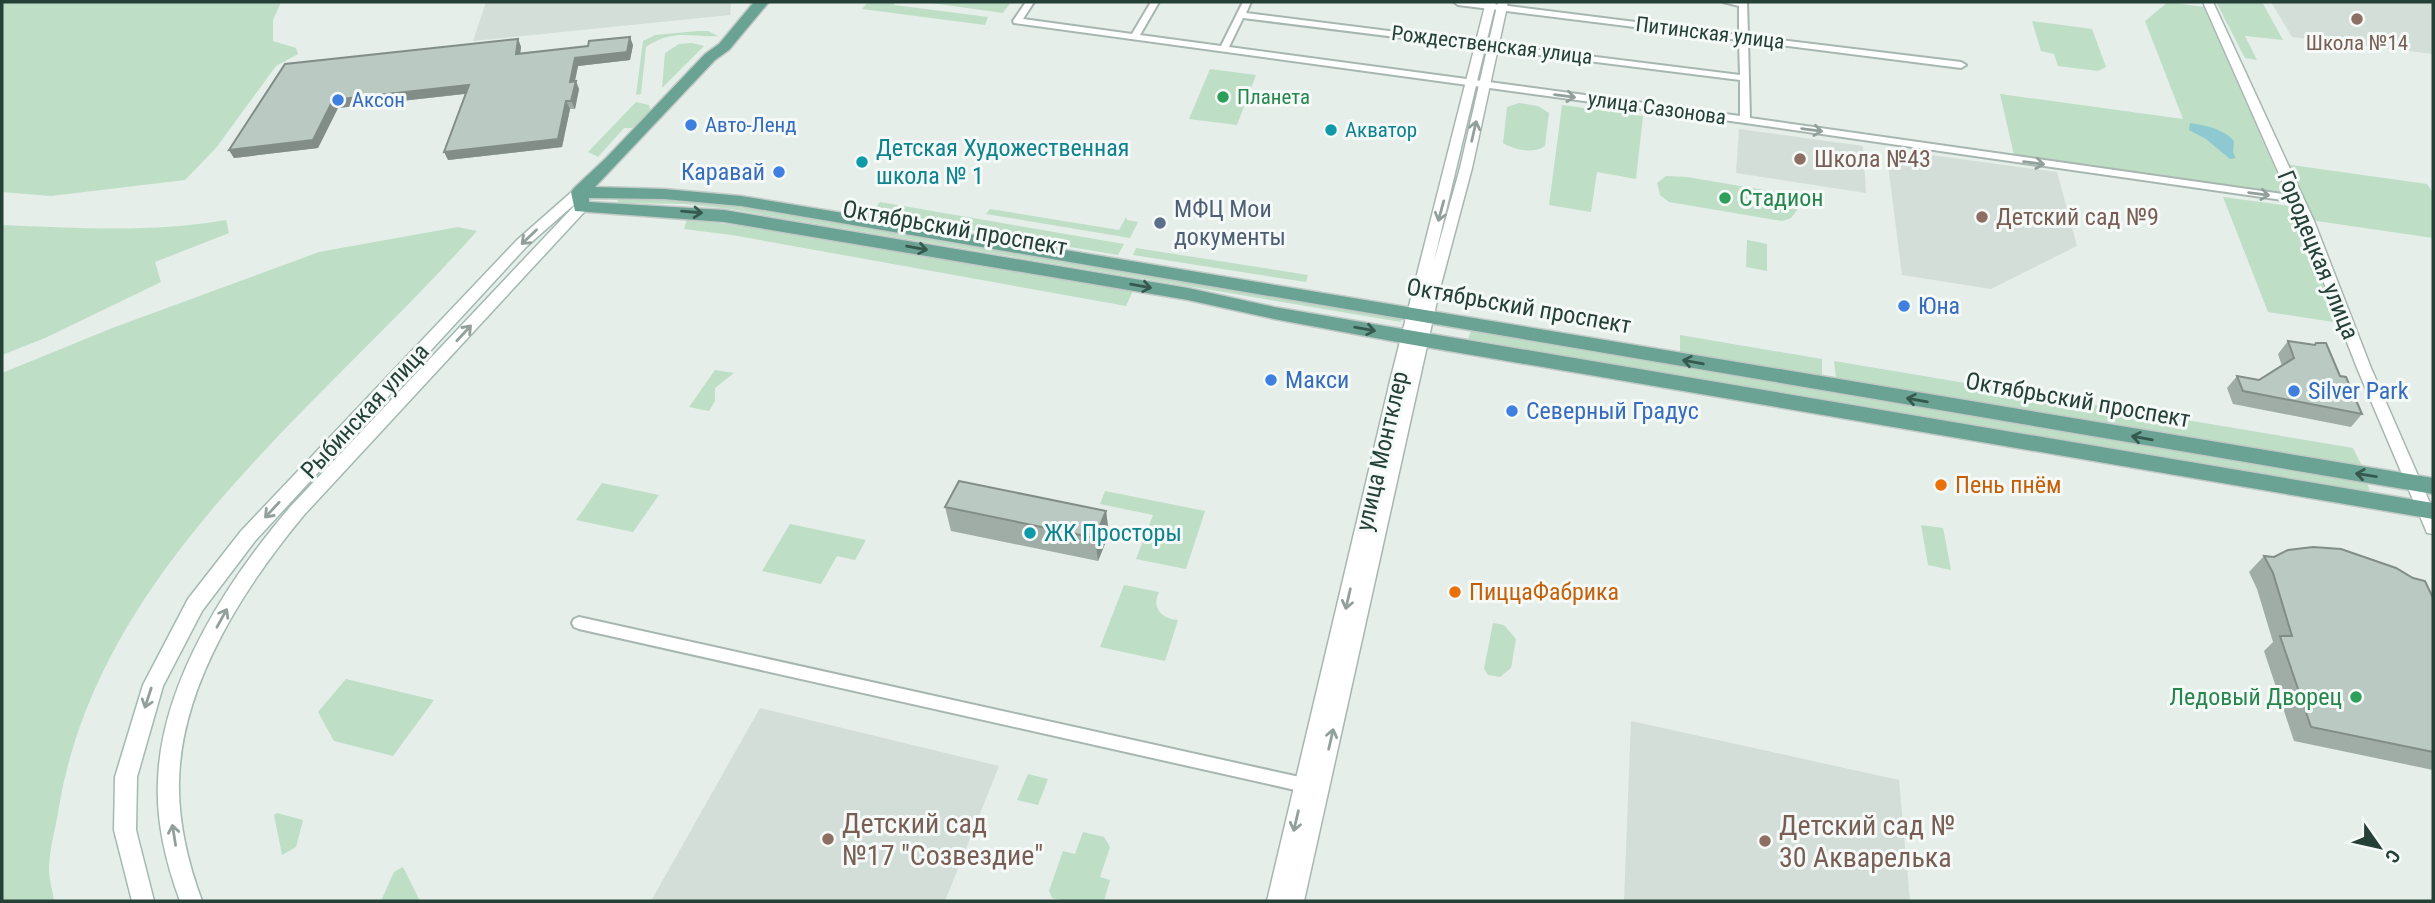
<svg xmlns="http://www.w3.org/2000/svg" width="2435" height="903" font-family="'Roboto Condensed',sans-serif">
	<style>
		.built { fill: #d3ded8 }
		.green { fill: #bedec6 }
		.water { fill: #8ec9d2 }
		.lines { fill: none; stroke-linecap: round; stroke-linejoin: round }
		.minor-casing { stroke: #a7b6b0; stroke-width: 4 }
		.tertiary-casing { stroke: #a7b6b0; stroke-width: 3 }
		.secondary-casing { stroke: #a3b9b1; stroke-width: 3 }
		.primary-casing { stroke: #c2cac7; stroke-width: 3 }
		.minor { fill: #fff; fill-rule: evenodd }
		.tertiary { fill: #fff; fill-rule: evenodd }
		.secondary { fill: #fff; fill-rule: evenodd }
		.primary { fill: #6aa393; fill-rule: evenodd }
		.wall { fill: #a0ada7 }
		.shaded-wall { fill: #828d88 }
		.building { fill: #bac9c2; stroke: #828d88; stroke-width: 2 }
		.oneway { stroke: #92a09b }
		.oneway2 { stroke: #36594e }
		.education-dot { fill: #8d6e63; stroke: #f5faf8; stroke-width: 2.5 }
		.leisure-dot { fill: #2e9e5b; stroke: #f5faf8; stroke-width: 2.5 }
		.shop-dot { fill: #3f7fe0; stroke: #f5faf8; stroke-width: 2.5 }
		.culture-dot { fill: #0f9aa8; stroke: #f5faf8; stroke-width: 2.5 }
		.service-dot { fill: #5c6f8a; stroke: #f5faf8; stroke-width: 2.5 }
		.food-dot { fill: #e8710a; stroke: #f5faf8; stroke-width: 2.5 }
		.labels { text-anchor: middle; dominant-baseline: central; stroke-width: 6; stroke-linejoin: round; paint-order: stroke }
		.far-street-label { font-size: 21px; fill: #244037; stroke: #f5faf8 }
		.far-education-label { font-size: 21px; fill: #785e54; stroke: #f5faf8 }
		.far-leisure-label { font-size: 21px; fill: #27864d; stroke: #f5faf8; text-anchor: start }
		.far-shop-label { font-size: 21px; fill: #366cbe; stroke: #f5faf8; text-anchor: start }
		.far-culture-label { font-size: 21px; fill: #0d838f; stroke: #f5faf8; text-anchor: start }
		.culture-label { font-size: 24px; fill: #0d838f; stroke: #f5faf8; text-anchor: start }
		.education-label { font-size: 24px; fill: #785e54; stroke: #f5faf8; text-anchor: start }
		.shop-label { font-size: 24px; fill: #366cbe; stroke: #f5faf8; text-anchor: start }
		.leisure-label { font-size: 24px; fill: #27864d; stroke: #f5faf8; text-anchor: start }
		.service-label { font-size: 24px; fill: #4e5e75; stroke: #f5faf8; text-anchor: start }
		.street-label { font-size: 24px; fill: #244037; stroke: #f5faf8 }
		.food-label { font-size: 24px; fill: #c56008; stroke: #f5faf8; text-anchor: start }
		.near-education-label { font-size: 28px; fill: #785e54; stroke: #f5faf8; text-anchor: start }
	</style>
	<rect width="100%" height="100%" fill="#e5eee9"/>
	<path class="built" d="M486,2H731L730,15L473,41Z
		M2271,2H2433V54L2292,37Z
		M1739,129L1863,146L1866,193L1736,173Z
		M1886,149L2057,172L2077,246L1991,289L1902,275Z
		M760,708L999,766L945,901H651Z
		M1631,721L1899,780L1910,901H1624Z"/>
	<path class="green" d="M2,2H281L273,20V41L296,48L298,54L276,66L216,148L185,180L51,196L2,192Z
		M868,2H894V5L988,17L985,25L862,9Z
		M924,2H1011L1003,13Z
		M2168,2L2204,7L2286,193L2014,155L2000,94L2183,119L2145,21Z
		M2216,2H2262L2283,40L2245,36L2257,60L2245,58Z
		M2032,21L2092,29L2106,67L2098,71L2058,66L2054,54L2041,51Z
		M698,31H708L718,36C691,38 674,28 646,47L641,94L636,95L643,41L655,35Z
		M692,43L704,46L662,88L665,53L679,44Z
		M1210,69L1256,75L1237,125L1189,119Z
		M636,102L649,105L651,115C642,124 637,129 624,128L598,157L588,152Z
		M1519,103L1538,106L1549,113L1545,146C1533,154 1515,150 1503,143L1507,107Z
		M1562,105L1643,116L1636,179L1597,172L1591,212L1549,205Z
		M2285,164L2427,184L2433,193V238L2310,220Z
		M1666,176L1687,177L1781,193L1798,209L1791,218L1782,221L1669,202L1660,195L1657,183Z
		M621,197L683,198L737,204L1402,315L1401,322L730,209L685,204L619,203L617,200Z
		M2223,197L2289,206L2340,323L2268,312Z
		M880,202L1124,244L1118,255L959,228L951,224L874,210Z
		M990,209L1119,230L1126,217L1127,220L1138,222L1130,238L986,214Z
		M687,219L741,226L1133,291L1126,306L732,235L684,229Z
		M226,220L229,233L155,262L161,282L45,338L2,355V225C76,228 153,233 226,220Z
		M458,227L477,231C325,403 99,566 59,807C56,827 49,849 49,870C49,880 53,891 54,901H2V373L115,327L319,252Z
		M1747,240L1767,244V271L1746,267Z
		M1136,248L1308,275L1306,282L1133,255Z
		M1471,331L2367,482L2370,492L1468,339Z
		M1680,335L1822,359V377L1680,352Z
		M1834,361L2353,448L2362,466L1836,379Z
		M715,370L734,373L715,388V401L709,411L689,407Z
		M602,483L659,495L633,532L576,520Z
		M1105,491L1205,511L1186,569L1136,559L1153,515L1100,504Z
		M790,524L866,540L855,560L837,556L821,584L762,571Z
		M1921,525L1943,528L1951,570L1928,565Z
		M1124,585L1159,592C1151,608 1162,619 1178,620L1165,661L1100,647Z
		M1493,623L1504,625L1516,639L1511,668L1500,677L1488,675L1484,669Z
		M346,679L434,700L393,756L334,741L318,712Z
		M1028,774L1048,779L1038,805L1017,800Z
		M277,813L303,820L296,847L282,855L274,815Z
		M1083,832L1104,837L1110,847L1100,877L1110,880L1104,901H1066L1052,898L1049,891L1063,851L1075,854Z
		M403,867L420,901H381L394,872Z"/>
	<path class="water" d="M2190,123C2207,126 2222,128 2234,141L2233,152L2236,158L2230,159L2206,139L2189,130Z"/>
	<g class="lines">
		<defs>
			<path id="minor" d="M1026,2H1034L1023,19L1132,34L1151,2H1159L1140,35L1221,46L1243,2H1251L1246,13L1740,75L1739,40L1458,5L1454,2H1477L1739,35V6L1723,2H1747L1748,36L1961,62L1966,65L1961,68L1748,41L1750,118L2296,196L2301,199L2296,202L1745,123L1014,23L1013,21ZM1243,18L1740,80V116L1229,47Z
				M579,617L1304,778L1309,780L1311,785L1309,790L1304,792L579,629L574,627L572,623L574,619Z"/>
			<path id="tertiary" d="M1486,2H1496L1434,261L1460,168L1498,2H1508L1472,168L1439,292L1304,901H1267L1391,377Z
				M2203,2H2213L2314,221L2371,368L2433,510V534L2427,533L2425,528L2357,368L2300,221Z"/>
			<path id="secondary" d="M580,188L587,192L585,195L527,246L255,541L202,611L163,686L137,777L136,830L154,901H132L114,830L115,777L143,685L188,599L241,531L517,240L575,189Z
				M581,202L588,207L586,210L304,515C244,587 181,685 179,781C178,822 188,863 202,901H180C166,863 156,822 158,781C161,682 229,578 291,506L576,204Z"/>
			<path id="primary" d="M754,2H769L729,50L715,60L595,187L664,189L741,196L2433,478V494L741,206L664,199L589,198V202L724,210L1188,288L1274,307L1408,330L2433,503V519L1408,344L1274,319L1188,300L724,222L575,211L571,192L574,188L606,158L705,54L719,44Z"/>
		</defs>
		<use href="#minor" class="minor-casing"/>
		<use href="#tertiary" class="tertiary-casing"/>
		<use href="#secondary" class="secondary-casing"/>
		<use href="#primary" class="primary-casing"/>
		<use href="#minor" class="minor"/>
		<use href="#tertiary" class="tertiary"/>
		<use href="#secondary" class="secondary"/>
		<use href="#primary" class="primary"/>
	</g>
	<path class="wall" d="M518,39L521,47L520,54L588,46L633,45L630,60L578,66L575,81L579,89L575,109H570L562,147L448,160L465,94L338,108L318,148L234,158L229,150Z
		M2288,341L2313,345L2316,343L2340,376L2362,414L2351,427L2233,404L2227,388L2237,376L2259,380L2282,366L2278,354Z
		M945,507L1106,511L1109,534L1098,561L951,531Z
		M2264,556L2433,598V770L2294,741L2264,651L2273,642L2257,589L2249,572Z"/>
	<path class="shaded-wall" d="M630,37L633,45L630,60L578,66L573,90L570,82L575,58Z
		M518,39L521,47L519,62L516,54Z
		M576,81L579,89L575,109L571,101Z
		M469,85L472,93L338,108L318,148L234,158L229,150L333,100Z
		M566,101L570,109L562,147L448,160L444,152Z
		M1106,511L1109,534L1098,561L1095,538Z"/>
	<path class="building" d="M630,37L627,52L575,58L570,82L576,81L571,101H566L558,139L444,152L469,85L333,100L313,140L229,150L285,64L518,39L516,54L588,46L589,41Z
		M2288,341L2315,345L2316,343H2326L2340,376L2346,377L2362,414L2243,391L2237,376L2259,380L2294,358Z
		M959,481L1106,511L1095,538L945,507Z
		M2313,547L2341,549L2396,568L2413,578L2425,581L2433,598V752L2311,727L2280,636H2292L2273,573L2264,556L2274,557L2288,550Z"/>
	<defs><path id="oneway-shaft" d="M-6 0H5M1.5-3L5.5 0L1.5 3" fill="none" stroke-width="1.6" stroke-linecap="round" stroke-linejoin="round" transform="scale(1.75)"/></defs>
	<g class="oneway">
		<use href="#oneway-shaft" transform="translate(1565 96) rotate(8)"/>
		<use href="#oneway-shaft" transform="translate(1812 130) rotate(8)"/>
		<use href="#oneway-shaft" transform="translate(1474 131) rotate(-77)"/>
		<use href="#oneway-shaft" transform="translate(2034 163) rotate(8)"/>
		<use href="#oneway-shaft" transform="translate(2259 194) rotate(8)"/>
		<use href="#oneway-shaft" transform="translate(1441 211) rotate(105)"/>
		<use href="#oneway-shaft" transform="translate(529 237) rotate(136)"/>
		<use href="#oneway-shaft" transform="translate(464 333) rotate(-47)"/>
		<use href="#oneway-shaft" transform="translate(272 510) rotate(133)"/>
		<use href="#oneway-shaft" transform="translate(1348 599) rotate(103)"/>
		<use href="#oneway-shaft" transform="translate(222 618) rotate(-61)"/>
		<use href="#oneway-shaft" transform="translate(148 698) rotate(108)"/>
		<use href="#oneway-shaft" transform="translate(1331 739) rotate(-77)"/>
		<use href="#oneway-shaft" transform="translate(1296 821) rotate(103)"/>
		<use href="#oneway-shaft" transform="translate(174 835) rotate(-99)"/>
	</g>
	<g class="oneway2">
		<use href="#oneway-shaft" transform="translate(692 212) rotate(5)"/>
		<use href="#oneway-shaft" transform="translate(917 248) rotate(10)"/>
		<use href="#oneway-shaft" transform="translate(1141 286) rotate(10)"/>
		<use href="#oneway-shaft" transform="translate(1365 329) rotate(10)"/>
		<use href="#oneway-shaft" transform="translate(1693 362) rotate(-170)"/>
		<use href="#oneway-shaft" transform="translate(1917 400) rotate(-170)"/>
		<use href="#oneway-shaft" transform="translate(2142 438) rotate(-170)"/>
		<use href="#oneway-shaft" transform="translate(2366 475) rotate(-171)"/>
	</g>
	<g class="education-dot">
		<circle cx="2357" cy="19" r="7"/>
		<circle cx="1800" cy="159" r="7"/>
		<circle cx="1982" cy="217" r="7"/>
		<circle cx="828" cy="839" r="7"/>
		<circle cx="1765" cy="841" r="7"/>
	</g>
	<g class="leisure-dot">
		<circle cx="1223" cy="97" r="7"/>
		<circle cx="1725" cy="198" r="7"/>
		<circle cx="2356" cy="697" r="7"/>
	</g>
	<g class="shop-dot">
		<circle cx="338" cy="100" r="7"/>
		<circle cx="691" cy="125" r="7"/>
		<circle cx="779" cy="172" r="7"/>
		<circle cx="1904" cy="306" r="7"/>
		<circle cx="1271" cy="380" r="7"/>
		<circle cx="2294" cy="391" r="7"/>
		<circle cx="1512" cy="411" r="7"/>
	</g>
	<g class="culture-dot">
		<circle cx="1331" cy="130" r="7"/>
		<circle cx="862" cy="162" r="7"/>
		<circle cx="1030" cy="533" r="7"/>
	</g>
	<circle class="service-dot" cx="1160" cy="223" r="7"/>
	<g class="food-dot">
		<circle cx="1941" cy="485" r="7"/>
		<circle cx="1455" cy="592" r="7"/>
	</g>
	<g class="labels">
		<g class="far-street-label">
			<text transform="translate(1710 33) rotate(7)">Питинская улица</text>
			<text transform="translate(1492 45) rotate(7)">Рождественская улица</text>
			<text transform="translate(1657 108) rotate(8)">улица Сазонова</text>
		</g>
		<g class="far-education-label">
			<text x="2357" y="43">Школа №14</text>
		</g>
		<g class="far-leisure-label">
			<text x="1237" y="97">Планета</text>
		</g>
		<g class="far-shop-label">
			<text x="352" y="100">Аксон</text>
			<text x="705" y="125">Авто-Ленд</text>
		</g>
		<g class="far-culture-label">
			<text x="1345" y="130">Акватор</text>
		</g>
		<g class="culture-label">
			<text x="876" y="148">Детская Художественная<tspan x="876" dy="28">школа № 1</tspan></text>
			<text x="1044" y="533">ЖК Просторы</text>
		</g>
		<g class="education-label">
			<text x="1814" y="159">Школа №43</text>
			<text x="1996" y="217">Детский сад №9</text>
		</g>
		<g class="shop-label">
			<text x="765" y="172" text-anchor="end">Каравай</text>
			<text x="1918" y="306">Юна</text>
			<text x="1285" y="380">Макси</text>
			<text x="2308" y="391">Silver Park</text>
			<text x="1526" y="411">Северный Градус</text>
		</g>
		<g class="leisure-label">
			<text x="1739" y="198">Стадион</text>
			<text x="2342" y="697" text-anchor="end">Ледовый Дворец</text>
		</g>
		<g class="service-label">
			<text x="1174" y="209">МФЦ Мои<tspan x="1174" dy="28">документы</tspan></text>
		</g>
		<g class="street-label">
			<text transform="translate(955 228) rotate(10)">Октябрьский проспект</text>
			<text transform="translate(2318 255) rotate(68)">Городецкая улица</text>
			<text transform="translate(1519 306) rotate(10)">Октябрьский проспект</text>
			<text transform="translate(2078 400) rotate(10)">Октябрьский проспект</text>
			<text transform="translate(365 411) rotate(-47)">Рыбинская улица</text>
			<text transform="translate(1382 451) rotate(-77)">улица Монтклер</text>
		</g>
		<g class="food-label">
			<text x="1955" y="485">Пень пнём</text>
			<text x="1469" y="592">ПиццаФабрика</text>
		</g>
		<g class="near-education-label">
			<text x="842" y="823">Детский сад<tspan x="842" dy="32">№17 "Созвездие"</tspan></text>
			<text x="1779" y="825">Детский сад №<tspan x="1779" dy="32">30 Акварелька</tspan></text>
		</g>
	</g>
	<rect width="2435" height="903" fill="none" stroke="#244037" stroke-width="7"/>
	<g transform="translate(2379 847) rotate(124)" stroke="#f5faf8" stroke-width="5" paint-order="stroke">
	<path d="M0-5L12 26L0 18L-12 26Z" fill="#244037"/>
	<text y="-10" font-size="19" font-weight="bold" text-anchor="middle" fill="#244037">С</text>
	</g>
</svg>
